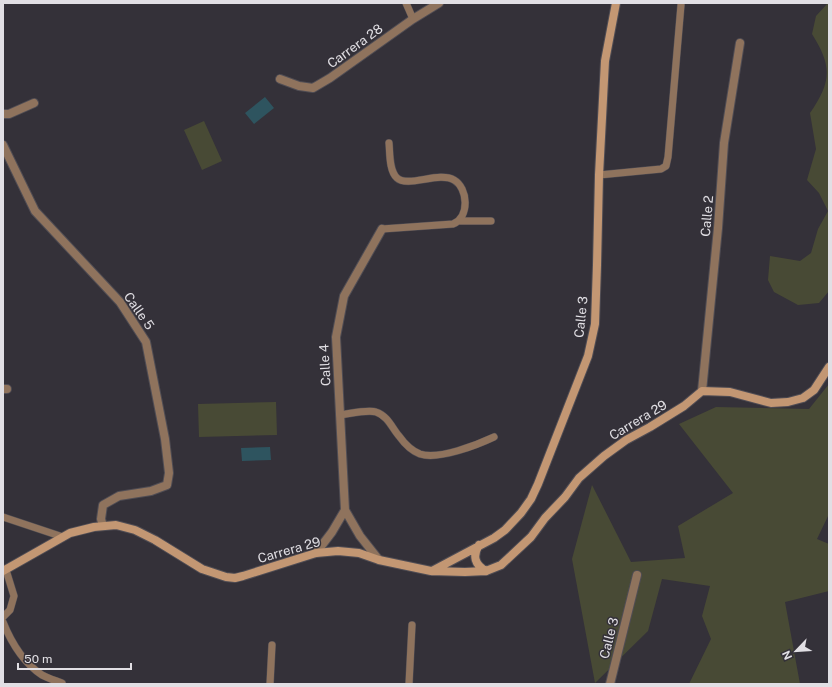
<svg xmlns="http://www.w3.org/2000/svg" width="832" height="687" font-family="'Public Sans',sans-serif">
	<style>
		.green { fill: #484a35 }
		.water { fill: #2e545f }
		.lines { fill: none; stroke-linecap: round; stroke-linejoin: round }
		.lane-casing { stroke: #504d54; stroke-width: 8 }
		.street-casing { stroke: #504d54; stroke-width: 10 }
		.secondary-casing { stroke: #504d54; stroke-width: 10 }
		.lane { stroke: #8f735d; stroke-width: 7 }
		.street { stroke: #8f735d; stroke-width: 8 }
		.secondary { stroke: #c39773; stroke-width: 8 }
		.labels { text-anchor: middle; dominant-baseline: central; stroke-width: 3; stroke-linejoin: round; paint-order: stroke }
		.street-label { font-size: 13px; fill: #e1dfe4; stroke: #343139 }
	</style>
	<rect width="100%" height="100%" fill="#343139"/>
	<path class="green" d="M828,3H829V291L819,303L798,305L774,292L768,280L770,256L800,261L811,253L818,229L828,211L819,193L807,180L816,149L810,113C832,81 832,66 812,34L816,16Z
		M204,121L222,161L202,170L184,130Z
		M829,384V514L817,539L829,544V591L785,602L800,684H689L711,639L702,616L710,586L662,579L648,631L595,683L572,559L592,485L631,562L685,558L678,526L733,493L679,424L716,407L809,409Z
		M276,402L277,435L199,437L198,404Z"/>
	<path class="water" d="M265,97L274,108L254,124L245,113Z
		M270,447L271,460L242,461L241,448Z"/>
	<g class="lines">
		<defs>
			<path id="lane" d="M406,3L413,19
				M599,175L661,169L666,166L668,157L681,5
				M459,221H491
				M382,229L453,224C470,217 468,188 454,180C439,171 408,188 397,178C389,171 390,153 389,143
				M340,415C349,414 368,409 376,412C388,416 392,428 399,436C404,443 412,451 420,454C439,460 477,445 494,437
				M3,517L63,537
				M3,617L10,610L14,596L6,570
				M3,622C11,642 24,663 42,675C48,678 56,681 62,683
				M270,684L272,645
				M409,684L412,625"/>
			<path id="street" d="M280,79L299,86L313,88L330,78L413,19L439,3
				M3,114H9L34,103
				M3,145L35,211L120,302L146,342L165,439L169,473L167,485L151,491L119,496L103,505L101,519L103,526
				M3,389H7
				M702,391L718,228L724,143L740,43
				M316,553L332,532L345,510
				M379,560L360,536L345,510L336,337L344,296L382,229
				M610,684L637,575"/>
			<path id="secondary" d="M479,545C472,556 475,565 486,571
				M3,571L70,533L94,527L116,525L135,530L155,540L202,569L226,577L235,578L243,576L316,553L338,551L359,553L379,560L431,571L465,572L486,571L501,565L531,537L545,518L565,497L579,478L604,456L626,440L650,427L684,406L702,391L730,392L771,403L788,402L803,398L814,390L829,367
				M432,571L494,538L505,530L521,513L531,499L538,484L588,356L595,324L597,265L599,175L605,61L616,3"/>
		</defs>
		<use href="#lane" class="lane-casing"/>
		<use href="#street" class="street-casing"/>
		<use href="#secondary" class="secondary-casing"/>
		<use href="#lane" class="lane"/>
		<use href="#street" class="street"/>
		<use href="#secondary" class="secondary"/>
	</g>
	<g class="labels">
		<g class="street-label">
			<text transform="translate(355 46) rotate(-36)">Carrera 28</text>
			<text transform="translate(707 216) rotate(-85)">Calle 2</text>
			<text transform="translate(139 311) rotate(55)">Calle 5</text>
			<text transform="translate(581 317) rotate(-84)">Calle 3</text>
			<text transform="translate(325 365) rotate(-93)">Calle 4</text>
			<text transform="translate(638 420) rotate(-31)">Carrera 29</text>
			<text transform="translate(289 550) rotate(-16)">Carrera 29</text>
			<text transform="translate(609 638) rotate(-76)">Calle 3</text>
		</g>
	</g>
	<rect width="832" height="687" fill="none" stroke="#e1dfe4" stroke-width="8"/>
	<g transform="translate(796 651) rotate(245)" stroke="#343139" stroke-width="3" paint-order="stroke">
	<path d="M0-3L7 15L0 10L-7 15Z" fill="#e1dfe4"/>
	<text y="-6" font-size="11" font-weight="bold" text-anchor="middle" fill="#e1dfe4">N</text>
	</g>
	<path d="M18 663v6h113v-6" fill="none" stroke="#e1dfe4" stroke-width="2"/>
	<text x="24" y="663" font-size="12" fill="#e1dfe4" stroke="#343139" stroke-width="3" paint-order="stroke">50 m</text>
</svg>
